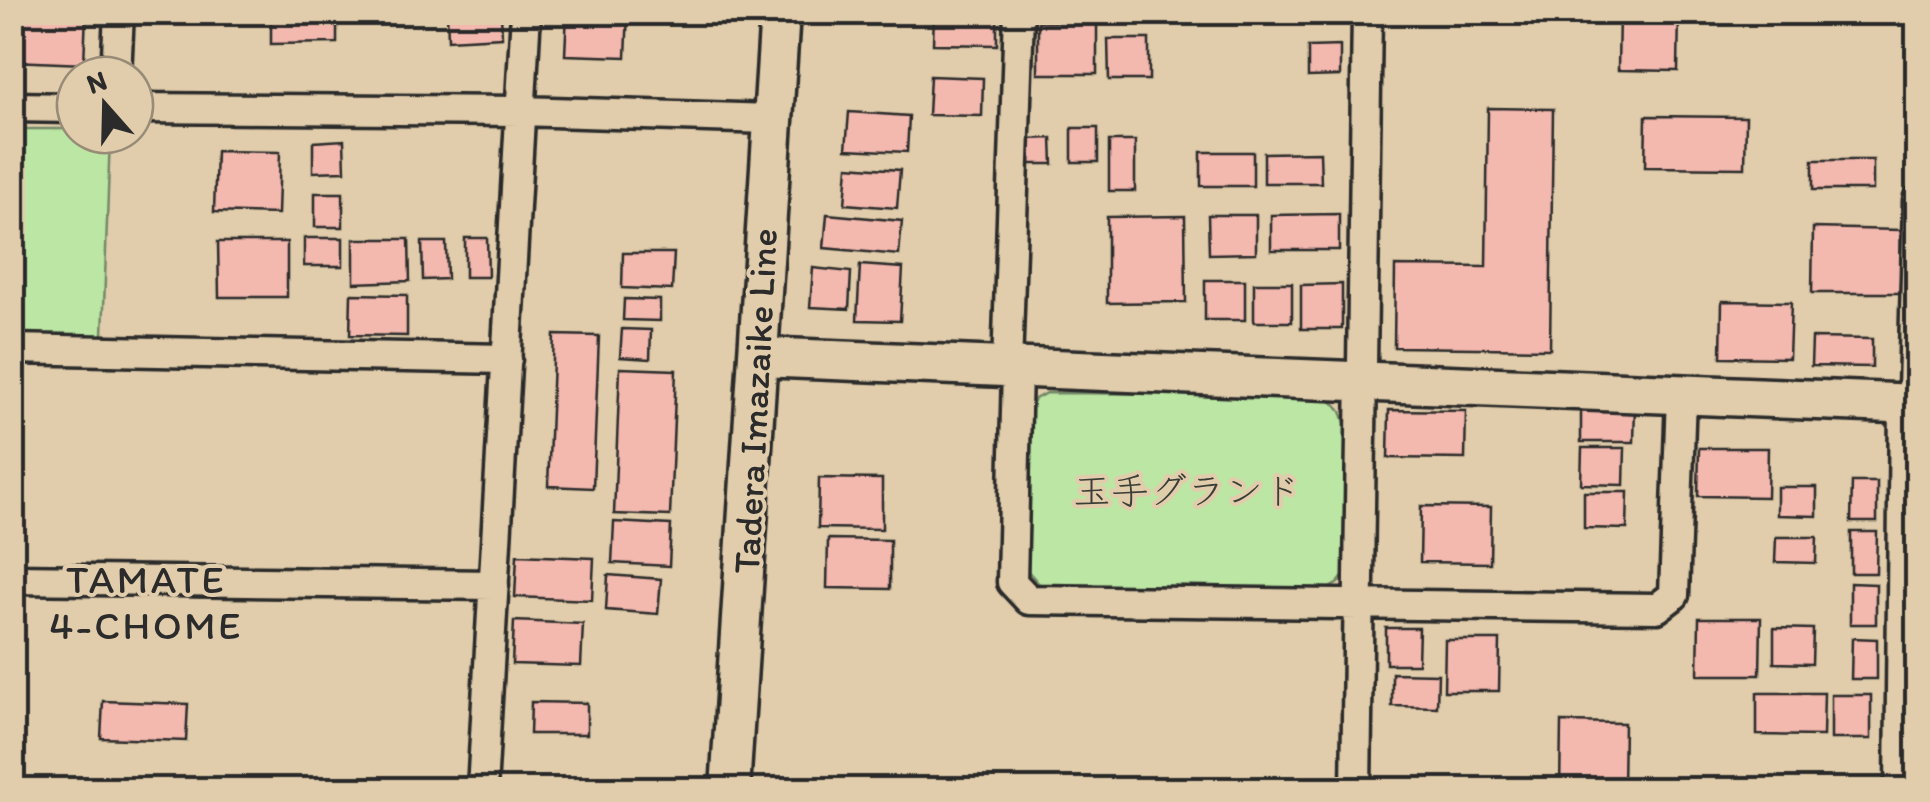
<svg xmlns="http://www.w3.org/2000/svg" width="1930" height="802" font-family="Itim,'Klee One',sans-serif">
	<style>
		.green { fill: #bbe6a3; stroke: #738867; stroke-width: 2.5 }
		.building { fill: #f3b8ae; stroke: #2b2b2b; stroke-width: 2.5 }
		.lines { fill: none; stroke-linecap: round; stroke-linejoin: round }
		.street-casing { stroke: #2b2b2b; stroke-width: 35 }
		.secondary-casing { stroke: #2b2b2b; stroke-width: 45 }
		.street { stroke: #e1cdab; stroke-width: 28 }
		.secondary { stroke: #e1cdab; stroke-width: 38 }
		.labels { text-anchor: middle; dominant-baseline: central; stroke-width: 8; stroke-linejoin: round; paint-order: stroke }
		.street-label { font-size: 38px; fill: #2b2b2b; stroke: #e1cdab }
		.park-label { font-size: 38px; fill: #393e37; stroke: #e1cdab }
		.neighbourhood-label { font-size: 40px; letter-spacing: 2.5px; fill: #2b2b2b; stroke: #e1cdab }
	</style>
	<rect width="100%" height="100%" fill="#e1cdab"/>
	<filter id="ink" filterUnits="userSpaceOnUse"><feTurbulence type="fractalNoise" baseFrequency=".01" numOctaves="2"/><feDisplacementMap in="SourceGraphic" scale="20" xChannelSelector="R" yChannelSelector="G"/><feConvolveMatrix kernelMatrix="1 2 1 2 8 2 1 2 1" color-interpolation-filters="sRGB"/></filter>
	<g filter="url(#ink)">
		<path class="green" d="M13,129H75V135H110L103,336L13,334Z
			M1046,393L1311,395C1337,402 1341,403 1347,431L1345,574L1338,583L1328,589L1041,586L1027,570L1029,410L1035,399Z"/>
		<path class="building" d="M12,12H86L84,64L12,61Z
			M271,12H337V43L271,44Z
			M447,12H501L502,37L448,40Z
			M567,12H628L626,57L565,55Z
			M934,12H997V45L933,44Z
			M1619,12H1679L1678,71L1618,70Z
			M1097,21V74H1038V22Z
			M1108,39H1149V80H1109Z
			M1340,46V76L1308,77V47Z
			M930,76L983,78L982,116L928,115Z
			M1488,108L1553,109L1550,349L1394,347L1395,266L1486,267Z
			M849,112L909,116L907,152L846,149Z
			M1646,116L1746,117L1745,168L1645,167Z
			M1072,128H1098V162H1072Z
			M1052,138L1053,164H1027V139Z
			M344,140L345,171L313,172V142Z
			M1109,141H1135V191H1109Z
			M216,151L280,152L278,214L214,212Z
			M1201,152H1253V186H1201Z
			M1320,152L1321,183H1264V153Z
			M1813,160H1873V190H1813Z
			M848,166L900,170L897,208L845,204Z
			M315,193H343V227H315Z
			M827,214L902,221L899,255L824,248Z
			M1339,214V250H1271V215Z
			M1208,215H1256V253L1209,254Z
			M1185,216L1186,302L1107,303V217Z
			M1813,228L1901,230L1900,293H1812Z
			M304,238H343V266H304Z
			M465,238H487L488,277H465Z
			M354,239H409L410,281L354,283Z
			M218,242H287V297H219Z
			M422,242H446L447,279L423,280Z
			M623,253H674L672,290L622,288Z
			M860,265L903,268L900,321L857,320Z
			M813,268L851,272L849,309L810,307Z
			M1205,280H1245V320H1205Z
			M1254,283H1292V322H1254Z
			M1342,284V329H1301V285Z
			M351,294L407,295V336L350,335Z
			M624,299L660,300V321L623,320Z
			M1722,301L1791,302L1789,358L1721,357Z
			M622,329L651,330L650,359L620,357Z
			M554,335L599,336L593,488L548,486Z
			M1812,338L1872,339V367L1811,366Z
			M620,368L676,370L670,516L614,514Z
			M1581,407H1635L1634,442H1581Z
			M1389,410L1466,411L1465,459L1388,458Z
			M1582,448H1625L1624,485L1581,484Z
			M1699,448H1768L1767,497L1698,496Z
			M819,478L882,479V529L818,528Z
			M1852,482H1877V522H1851Z
			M1777,487H1817V516L1777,515Z
			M1584,492H1628L1627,529L1584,528Z
			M1421,506L1491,507L1490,563L1420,562Z
			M614,522L671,525L669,566L612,563Z
			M1851,532H1877L1876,573H1851Z
			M1776,537H1817L1816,563L1775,562Z
			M828,539L890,540V589L827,588Z
			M517,555L594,558L592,600L515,597Z
			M608,575L661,579L658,614L606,610Z
			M1850,583L1876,584V624H1850Z
			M1699,618H1761L1760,675H1698Z
			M514,621L583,624L581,666L512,664Z
			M1386,628H1419L1418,664H1386Z
			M1774,628L1813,629L1812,664L1774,663Z
			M1852,638L1877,639V679H1851Z
			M1445,640H1500L1499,691H1444Z
			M1392,673L1438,674L1437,707L1392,706Z
			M1757,693H1824L1823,736L1757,735Z
			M1831,695H1871V739H1831Z
			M103,701L188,704L186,741L101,738Z
			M531,702L587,703V734H530Z
			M1561,722L1624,723L1623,790H1560Z"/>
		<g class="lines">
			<defs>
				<path id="street" d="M116,75L119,12
					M12,107L75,108
					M135,108L520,111L771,119
					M12,349L507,359
					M1007,368L1019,12
					M1017,368L1012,582L1029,600L1657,608L1674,595L1681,395
					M12,579L494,585
					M482,790L526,12
					M1356,790L1367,12
					M1900,790L1904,404L1913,391L1918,200"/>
				<path id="secondary" d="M759,357L1918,404
					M730,790L780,12"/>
			</defs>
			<use href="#street" class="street-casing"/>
			<use href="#secondary" class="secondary-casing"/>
			<use href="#street" class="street"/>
			<use href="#secondary" class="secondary"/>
		</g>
	</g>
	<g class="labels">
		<g class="street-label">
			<text transform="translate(755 401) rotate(-87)">Tadera Imazaike Line</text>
		</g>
		<g class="park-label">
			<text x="1187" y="491">玉手グランド</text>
		</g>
		<g class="neighbourhood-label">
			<text x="146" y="579">TAMATE<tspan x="146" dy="46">4-CHOME</tspan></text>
		</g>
	</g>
	<rect width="1930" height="802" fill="none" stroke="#e1cdab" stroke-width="50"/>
	<rect x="25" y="25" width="1880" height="752" fill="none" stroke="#2b2b2b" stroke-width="4" filter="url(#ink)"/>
	<g transform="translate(105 105) rotate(340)"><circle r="48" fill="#e1cdab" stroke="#988c78" stroke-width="2.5"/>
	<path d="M0-8L18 38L0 25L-18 38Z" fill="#2b2b2b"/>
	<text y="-15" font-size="28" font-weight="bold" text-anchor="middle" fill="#2b2b2b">N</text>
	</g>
</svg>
